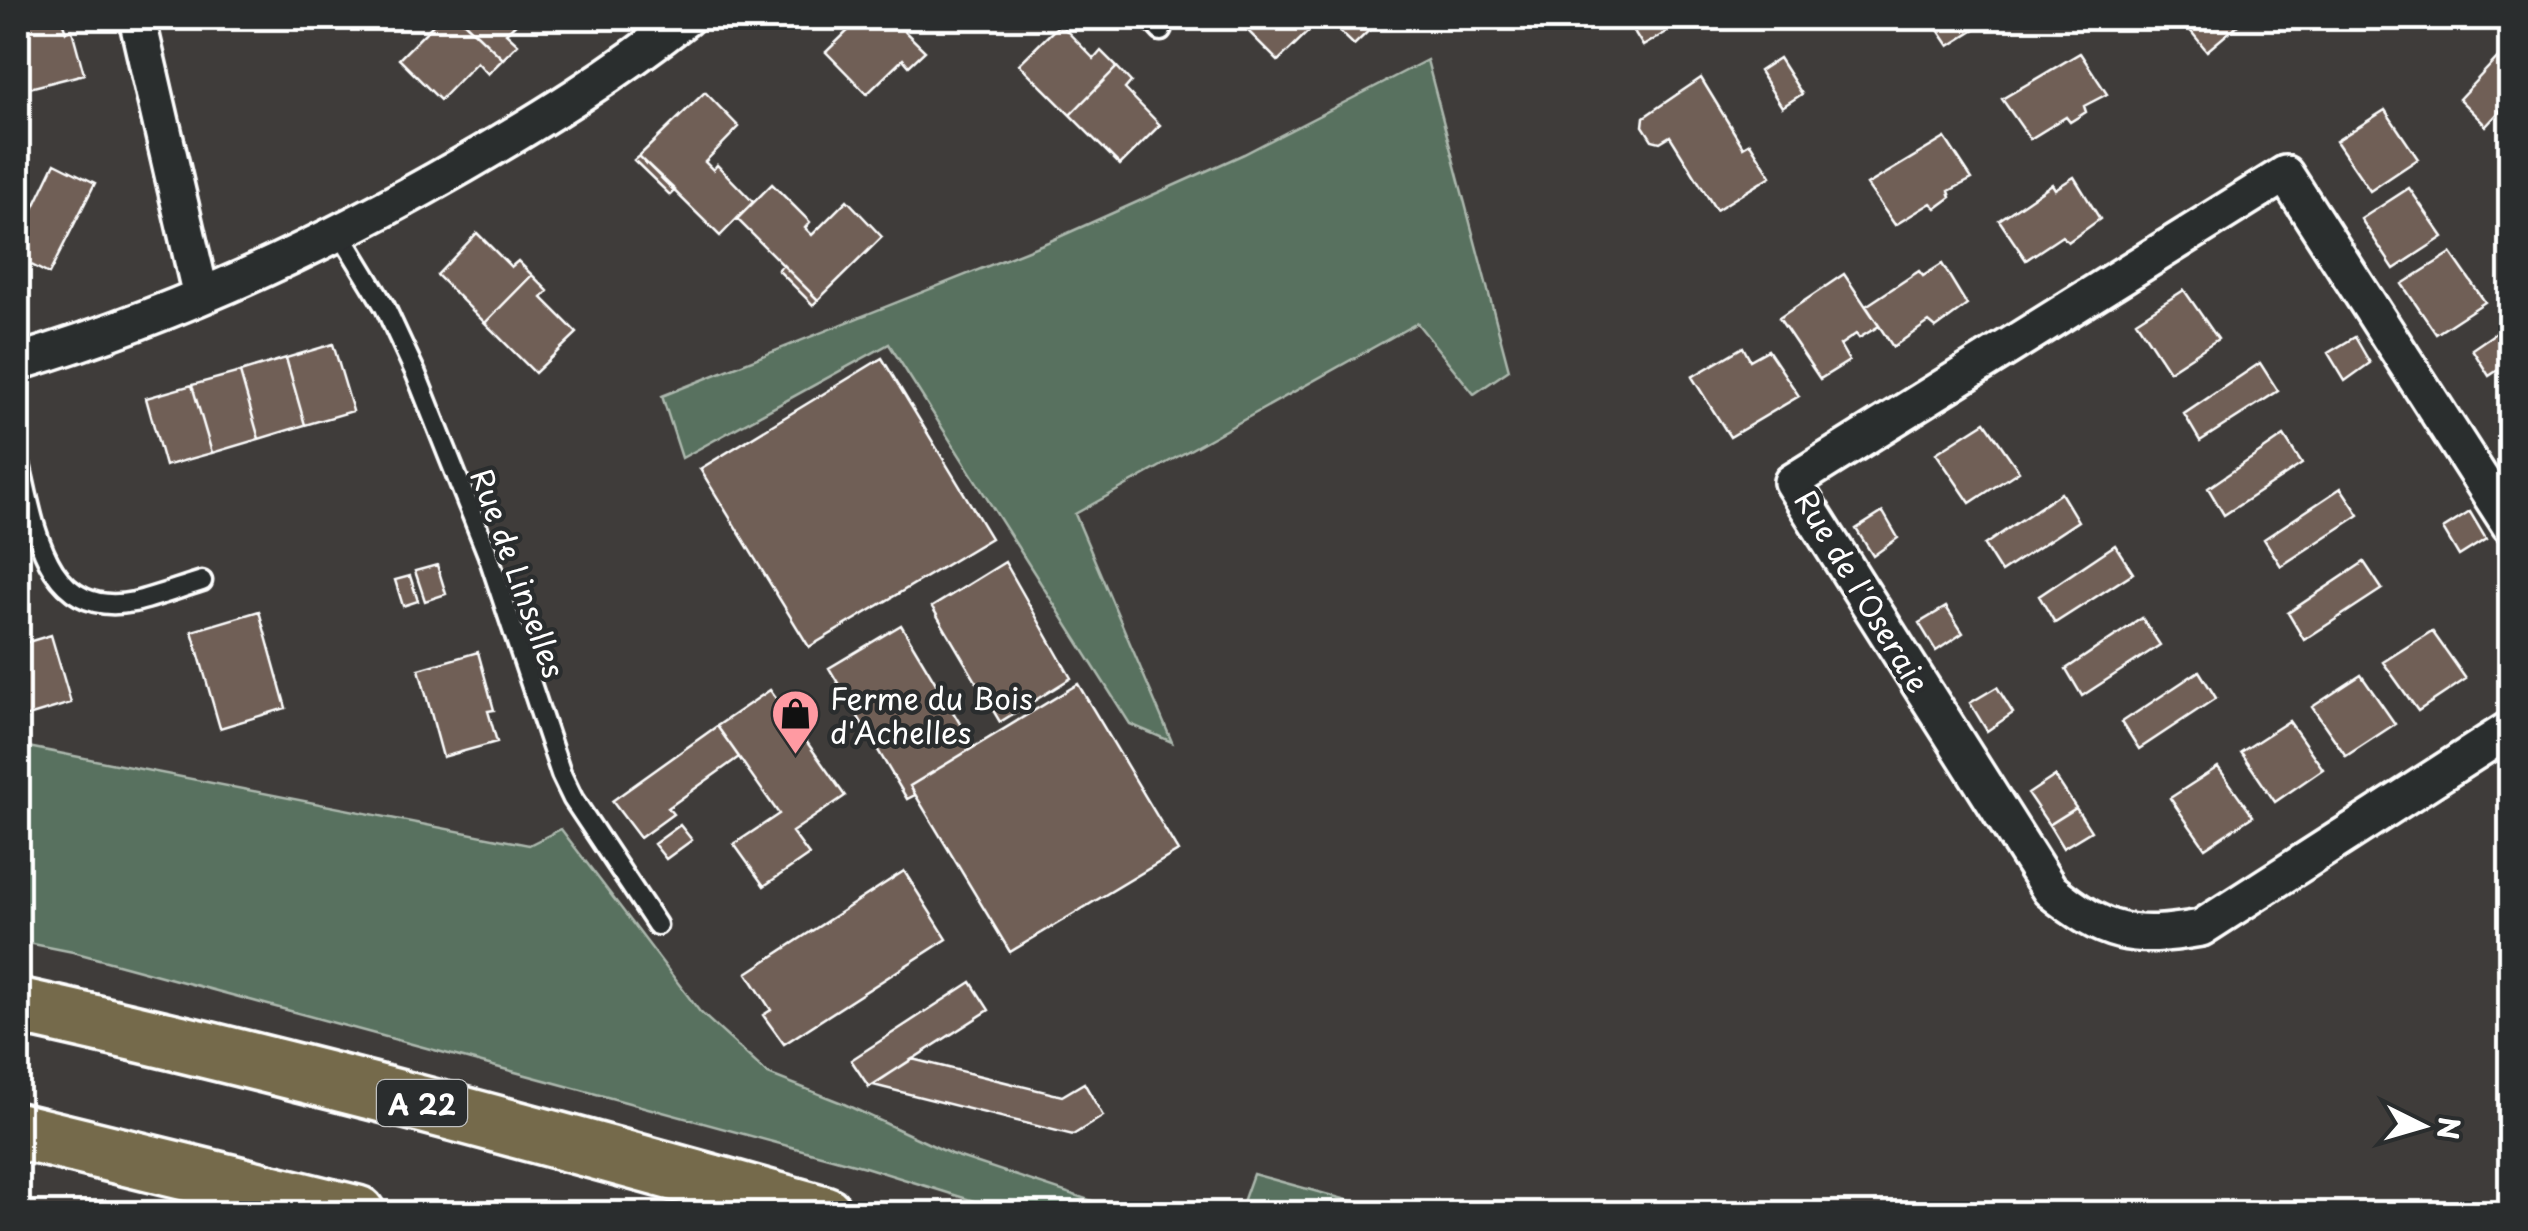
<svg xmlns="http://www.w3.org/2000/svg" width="2528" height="1231" font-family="'Playpen Sans',sans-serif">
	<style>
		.green { fill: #59715e; stroke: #acb8ae; stroke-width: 2.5 }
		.building { fill: #6f5f57; stroke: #fff; stroke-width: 2.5 }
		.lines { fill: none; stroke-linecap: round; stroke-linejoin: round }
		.service-casing { stroke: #fff; stroke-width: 25 }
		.minor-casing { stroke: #fff; stroke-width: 42 }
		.motorway-casing { stroke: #fff; stroke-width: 62 }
		.service { stroke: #2a2d2e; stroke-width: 18 }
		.minor { stroke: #2a2d2e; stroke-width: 35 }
		.motorway { stroke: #746b4b; stroke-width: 55 }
		.labels { text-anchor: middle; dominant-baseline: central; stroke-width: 9; stroke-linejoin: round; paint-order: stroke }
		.shield { fill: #2a2d2e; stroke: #bfc0c0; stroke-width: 2.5 }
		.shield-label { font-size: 28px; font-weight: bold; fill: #fff }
		.street-label { font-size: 30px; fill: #fff; stroke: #2a2d2e }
		.poi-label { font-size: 30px; fill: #fff; stroke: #2a2d2e; text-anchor: start }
	</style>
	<rect width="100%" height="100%" fill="#3f3c3a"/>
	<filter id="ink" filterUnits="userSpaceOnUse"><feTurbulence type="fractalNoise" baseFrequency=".01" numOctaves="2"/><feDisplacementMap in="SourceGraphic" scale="20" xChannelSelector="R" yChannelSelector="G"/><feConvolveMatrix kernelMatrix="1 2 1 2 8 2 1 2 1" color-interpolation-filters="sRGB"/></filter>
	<g filter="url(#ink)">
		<path class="green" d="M1427,60L1509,370L1474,394L1417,323L1075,514L1172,742L1130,724L889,344L682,458L662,396L1048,242L1244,154Z
			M18,745L529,845L561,829L700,1012L768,1074L842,1103L951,1154L1128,1213H1012L865,1167L73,952L18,941Z
			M1253,1174L1394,1213H1239Z"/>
		<path class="building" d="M18,18H61L66,32L72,30L84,74L18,91Z
			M440,18H460L503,59L488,74L477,62L440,100L399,59Z
			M460,18H522L506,33L518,44L503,59Z
			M861,18H891L925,51L909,66L903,59L867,94L826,52Z
			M1253,18H1311L1316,24L1278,61L1244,27Z
			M1326,18H1382L1354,45Z
			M1626,18H1690L1643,46Z
			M1930,18H1994L1949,46Z
			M2180,18H2246L2207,51Z
			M2381,18H2403L2392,29Z
			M1060,24L1094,59L1101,51L1117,67L1070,115L1019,64Z
			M2080,53L2107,94L2084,106L2086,112L2070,122L2066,117L2030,139L2002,99Z
			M2500,55L2510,65V100L2486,126L2459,99Z
			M1779,58L1802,94L1782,107L1759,71Z
			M1117,67L1131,82L1125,89L1160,125L1120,165L1070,115Z
			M1701,78L1743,147L1750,143L1771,176L1716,210L1670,136L1660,142L1652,140L1643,126L1644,117Z
			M705,92L739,127L705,162L713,170L717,165L753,202L720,236L639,156Z
			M2385,110L2418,159L2370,191L2336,141Z
			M1945,138L1972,179L1949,191L1951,197L1936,208L1931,203L1895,225L1867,185Z
			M639,156L675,190L670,195L634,160Z
			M55,163L95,183L49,274L18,258V240Z
			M2074,177L2100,219L2068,242L2062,236L2026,260L1999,220L2052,184L2055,189Z
			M772,184L810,222L805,228L812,235L847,200L882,237L818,300L737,219Z
			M2409,188L2443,237L2394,269L2361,219Z
			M477,233L511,267L518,261L532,275L485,323L437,275Z
			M2451,253L2485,302L2436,334L2402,284Z
			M1942,264L1967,305L1936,328L1929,322L1893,347L1866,306L1919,271L1923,276Z
			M783,265L818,300L813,305L778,270Z
			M1844,274L1879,326L1859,338L1856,334L1840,345L1849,361L1820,379L1779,318Z
			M532,275L548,291L542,298L577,333L535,373L485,323Z
			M2184,290L2218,339L2169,371L2136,321Z
			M2510,323V362L2489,376L2472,349Z
			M2355,337L2370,363L2345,381L2328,353Z
			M333,344L353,411L305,425L286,358Z
			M1743,347L1750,360L1768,350L1799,396L1730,437L1692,377Z
			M286,358L305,425L259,439L240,372Z
			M882,358L991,538L809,647L700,469Z
			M2260,363L2278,391L2200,441L2184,414Z
			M240,372L259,439L212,453L192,385Z
			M192,385L212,453L165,466L146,398Z
			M1985,422L2019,471L1970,503L1936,453Z
			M2284,436L2302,464L2224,515L2208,488Z
			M2341,488L2359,515L2281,566L2264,539Z
			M2061,493L2078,521L2001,572L1984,545Z
			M1883,512L1898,538L1873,556L1856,529Z
			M2470,512L2486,539L2459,556L2443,529Z
			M2115,545L2133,573L2055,623L2039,596Z
			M1005,562L1071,678L1000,722L932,607Z
			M2364,562L2382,589L2304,640L2288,613Z
			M437,565L446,594L425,601L415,571Z
			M410,576L418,601L403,606L395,580Z
			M1946,607L1963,633L1936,651L1919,623Z
			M259,611L286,708L220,728L192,631Z
			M2142,618L2160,645L2082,696L2066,669Z
			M901,625L974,747L910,786L915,795L907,799L829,668Z
			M2432,631L2466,679L2418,711L2383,662Z
			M51,635L71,703L18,719V645Z
			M478,652L494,710L488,711L497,742L443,757L419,669Z
			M2199,671L2216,698L2139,749L2122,722Z
			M2361,675L2395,724L2346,756L2312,707Z
			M1078,684L1178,851L1010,952L910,786Z
			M1997,687L2013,713L1987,731L1970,703Z
			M770,690L845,796L792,832L809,855L764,886L734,844L779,814L717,726Z
			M2289,721L2323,769L2275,802L2241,752Z
			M717,726L739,757L668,808L673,814L640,838L612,801Z
			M2218,767L2253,816L2205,848L2170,798Z
			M2055,776L2076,808L2049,825L2028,794Z
			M2076,808L2091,831L2063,848L2049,825Z
			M680,825L692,840L666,859L654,844Z
			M904,871L947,939L784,1044L763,1015L771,1010L747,973Z
			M971,982L989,1010L869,1087L851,1060Z
			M912,1059L1062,1096L1084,1083L1103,1116L1073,1135L873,1085Z"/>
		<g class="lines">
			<defs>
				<path id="service" d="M638,18L659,39
					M1149,18L1161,31
					M340,233L385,307L416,374L488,555L561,774L573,799L657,925
					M18,456C34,520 42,620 134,602C156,597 179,588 202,581"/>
				<path id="minor" d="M137,18L201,296
					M18,362C173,316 323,246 463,165C541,120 615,74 686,18
					M2510,525L2285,174L1792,482L2050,890C2105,935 2132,940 2201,928L2510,729"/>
				<path id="motorway" d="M18,1006C289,1066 556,1139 824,1214
					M18,1131L357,1214"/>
			</defs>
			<use href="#service" class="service-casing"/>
			<use href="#minor" class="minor-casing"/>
			<use href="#motorway" class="motorway-casing"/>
			<use href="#service" class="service"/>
			<use href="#minor" class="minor"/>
			<use href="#motorway" class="motorway"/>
		</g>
	</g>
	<defs>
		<symbol id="shop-pin" viewBox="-11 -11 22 30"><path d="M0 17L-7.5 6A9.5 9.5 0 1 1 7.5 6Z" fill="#ff9aa2" stroke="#2a2d2e"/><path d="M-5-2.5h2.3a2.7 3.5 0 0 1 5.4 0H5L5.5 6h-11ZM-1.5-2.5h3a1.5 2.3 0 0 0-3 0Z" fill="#111"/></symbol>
	</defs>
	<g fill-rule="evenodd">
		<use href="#shop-pin" x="768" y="686" width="55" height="75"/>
	</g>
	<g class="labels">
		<rect class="shield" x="377" y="1080" width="90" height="46" rx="8"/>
		<g class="shield-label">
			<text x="422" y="1103">A 22</text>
		</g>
		<g class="street-label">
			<text transform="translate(519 573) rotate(70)">Rue de Linselles</text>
			<text transform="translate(1863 591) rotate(59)">Rue de l'Oseraie</text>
		</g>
		<g class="poi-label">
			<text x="830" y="697">Ferme du Bois<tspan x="830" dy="34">d'Achelles</tspan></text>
		</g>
	</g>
	<rect width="2528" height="1231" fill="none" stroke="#2a2d2e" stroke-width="60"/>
	<rect x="30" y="30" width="2468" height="1171" fill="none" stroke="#fff" stroke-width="4" filter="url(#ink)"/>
	<g transform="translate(2423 1126) rotate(95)" stroke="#2a2d2e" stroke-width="8" paint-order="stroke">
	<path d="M0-8L18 38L0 25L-18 38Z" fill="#ffffff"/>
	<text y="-15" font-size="28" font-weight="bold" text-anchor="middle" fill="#ffffff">N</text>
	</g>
</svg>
